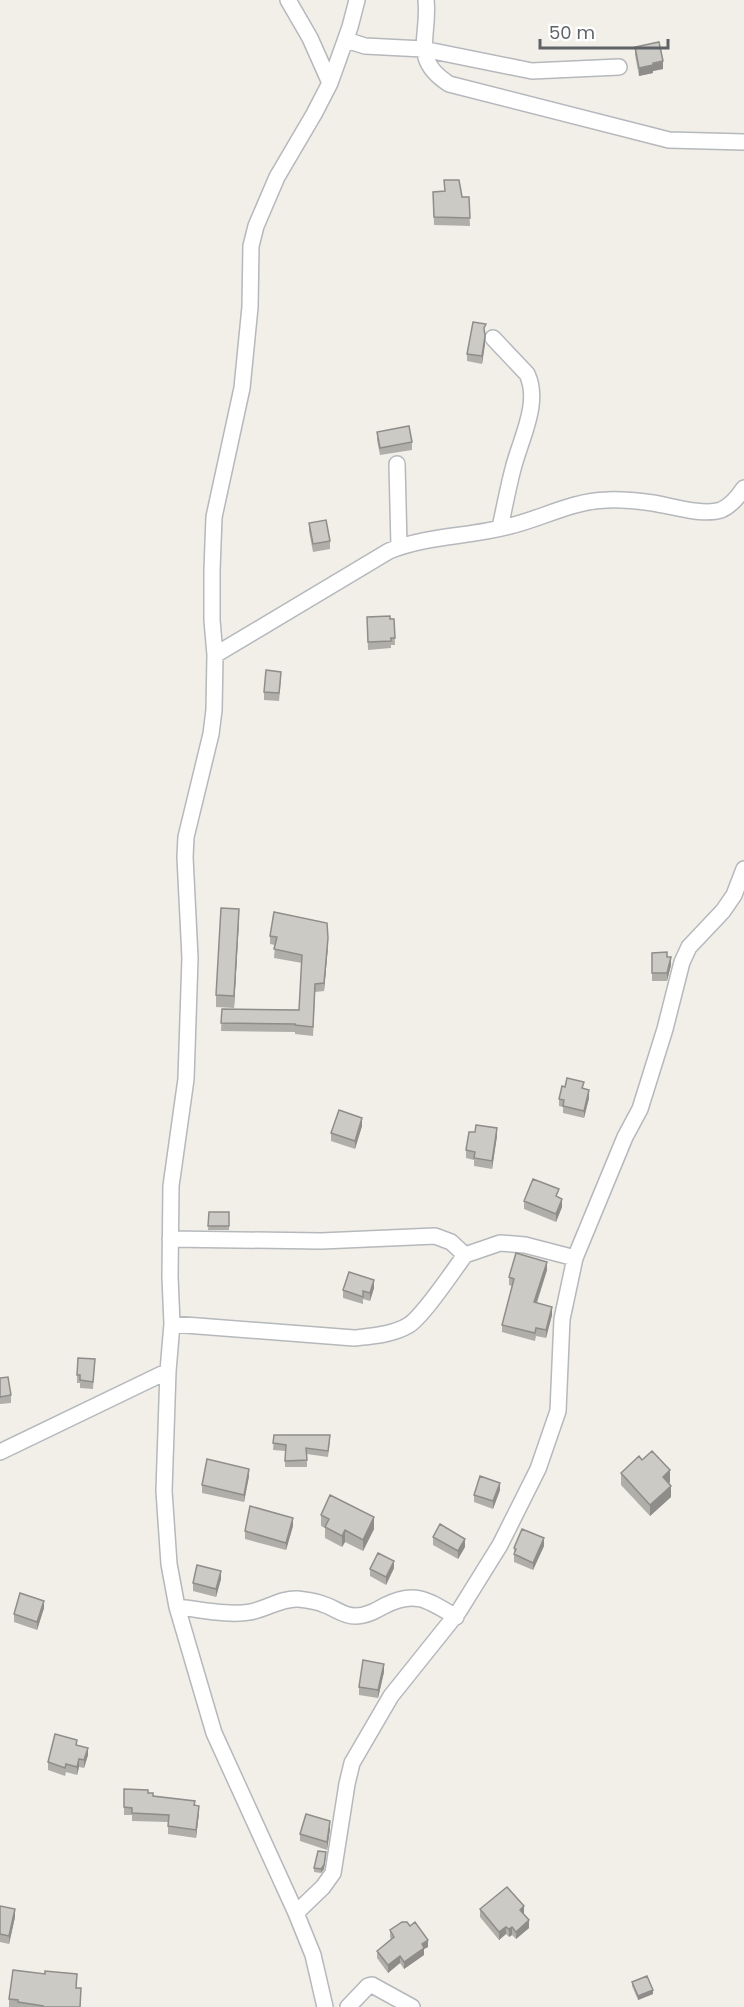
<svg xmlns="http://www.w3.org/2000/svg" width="744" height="2007" font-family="Poppins,sans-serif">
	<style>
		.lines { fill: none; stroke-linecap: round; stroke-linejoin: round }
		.minor-casing { stroke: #b5b8bc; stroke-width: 18 }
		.minor { stroke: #fff; stroke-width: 15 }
		.wall { fill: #afaea9 }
		.shaded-wall { fill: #8f8d8a }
		.building { fill: #cccac5; stroke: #8f8d8a; stroke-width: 1.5 }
	</style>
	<rect width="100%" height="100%" fill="#f1efe8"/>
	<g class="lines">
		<defs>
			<path id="minor" d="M288,0L310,38L330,83
				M426,0C430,37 410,59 449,84L669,140L744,142
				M346,40L365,46L423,49L532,71L619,67
				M493,338L527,374C541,403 520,440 513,469C508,488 504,509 500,528
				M397,464L399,546
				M215,655L389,551C428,535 470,537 510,526C543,518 572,501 607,500C622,499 638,501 653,503C672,506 703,516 721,510C731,506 738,497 744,488
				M170,1239L321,1241L435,1236L451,1242L465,1255L500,1243L525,1245L575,1258
				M172,1324L354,1338C372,1336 392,1335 409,1325C424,1315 453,1271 465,1255
				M0,1452L168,1371
				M177,1607C199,1609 229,1616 250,1612C267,1609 281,1598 298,1599C307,1600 317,1601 325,1605C335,1608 343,1616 355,1616C366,1616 375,1611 384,1606C415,1590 428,1600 456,1617
				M296,1913L323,1887L333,1873L347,1784L352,1763L391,1696L459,1611L500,1545L538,1469L558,1411L562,1319L575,1258L625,1137L640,1109L665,1029L682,962L689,947L723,911L734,895L744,869
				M325,2007L313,1955L296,1913L214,1733L177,1607L169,1564L164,1491L168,1371L172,1324L170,1277L171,1186L186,1079L190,958L185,857L186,837L211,734L214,710L215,655L212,620V570L214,517L242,388L250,307L251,246L256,226L277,177L314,114L330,83L350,27L357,0
				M348,2007L368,1986L372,1985L412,2007"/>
		</defs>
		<use href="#minor" class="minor-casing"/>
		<use href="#minor" class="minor"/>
	</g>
	<path class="wall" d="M635,47L663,69L653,71V73L639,76L635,55Z
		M445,191L462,197H469L470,226L434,225L433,192Z
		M486,332L485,344L482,364L467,361V354Z
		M377,432L412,442V450L380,455L377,440Z
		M309,523L330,541V549L313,552L309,531Z
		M367,617L394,619L395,645H391V648L368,650Z
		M281,680L279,701L264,700V692Z
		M239,920L234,1008L216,1007V995Z
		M270,936L328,946L324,991L315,992L313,1036L295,1034V1032L221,1031L222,1009L299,1010L302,963L274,958L275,945L270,944Z
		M652,953L667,957L671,965L667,981H652Z
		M584,1089L589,1098L584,1118L563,1113V1107L559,1106V1099Z
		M362,1126L355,1149L331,1141V1133Z
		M475,1132L497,1136L492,1169L474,1166V1160L466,1158V1150Z
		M558,1197L562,1207L556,1222L524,1209V1201Z
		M209,1212H229V1230H208Z
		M547,1270L537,1303L552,1315L546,1338L536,1336L535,1341L502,1332V1325L512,1286L509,1285V1277Z
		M374,1288L370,1301L363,1299V1304L343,1298V1290Z
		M95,1359L93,1389L80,1388V1383H77V1375Z
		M0,1378L11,1395V1403L0,1404Z
		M274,1435L330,1441L328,1457L307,1454V1467H285V1451L273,1450Z
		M642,1460L670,1482L669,1483L671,1497L650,1516L621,1485V1473Z
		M249,1476L244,1502L202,1493V1485Z
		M500,1490L493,1509L474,1502V1495Z
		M321,1515L374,1529L363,1551L345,1542L342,1547L325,1538V1528L321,1526Z
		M293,1526L286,1550L245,1539V1531Z
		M433,1537L465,1547L458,1559L433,1545Z
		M544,1546L533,1570L514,1562V1548Z
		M394,1568L386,1585L370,1576V1569Z
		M221,1579L216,1597L193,1591V1583Z
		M44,1608L37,1630L14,1622V1614Z
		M384,1672L378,1698L359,1695V1687Z
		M77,1745L88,1755L84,1768L79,1767L77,1775L66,1772L65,1776L48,1770V1762Z
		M124,1789L195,1805L199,1813L196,1838L168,1834V1822L132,1821V1815H124Z
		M330,1829L327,1850L300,1841V1834Z
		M326,1856L324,1869L321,1873L314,1872V1868Z
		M0,1906L15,1917L9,1944L0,1942Z
		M480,1909L523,1914L529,1928L516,1939L512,1935L509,1937L506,1934L499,1940L480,1917Z
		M390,1930L428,1947L424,1949V1955L404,1969L400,1963L388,1973L377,1958V1951L391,1939L390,1937Z
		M632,1982L653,1994L638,2000L632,1986Z
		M77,1988L81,1996L80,2007H9V1999Z"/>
	<path class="shaded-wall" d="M663,61V69L653,71V73L639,76V68Z
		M485,336V344L482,364V356Z
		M239,909V920L234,1008V996Z
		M328,938V946L324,991V983Z
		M671,957V965L667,981V973Z
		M589,1090V1098L584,1118V1111Z
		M362,1118V1126L355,1149V1141Z
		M497,1128V1136L492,1169V1161Z
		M562,1199V1207L556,1222V1214Z
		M547,1262V1270L534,1310V1302Z
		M374,1280V1288L370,1301V1293Z
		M552,1307V1315L546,1338V1330Z
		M249,1469V1476L244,1502V1495Z
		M670,1470V1482L663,1488V1477Z
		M500,1483V1490L493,1509V1501Z
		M671,1486V1497L650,1516V1505Z
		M374,1517V1529L363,1551V1540Z
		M293,1518V1526L286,1550V1543Z
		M345,1530V1542L342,1547V1536Z
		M544,1538V1546L533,1570V1563Z
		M465,1539V1547L458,1559V1551Z
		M394,1561V1568L386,1585V1577Z
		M221,1571V1579L216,1597V1589Z
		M44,1601V1608L37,1630V1622Z
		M384,1664V1672L378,1698V1690Z
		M88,1748V1755L84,1768V1760Z
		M79,1759V1767L77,1775V1767Z
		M199,1806V1813L196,1838V1830Z
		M330,1821V1829L327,1850V1842Z
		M326,1852L324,1869L321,1873V1869Z
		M524,1906V1914L520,1910Z
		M15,1909V1917L9,1944V1936Z
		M529,1920V1928L516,1939V1932Z
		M506,1927V1934L499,1940V1932Z
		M512,1927V1935L509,1937V1929Z
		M428,1940V1947L424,1949V1955L404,1969V1962L422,1944Z
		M400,1956V1963L388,1973V1965Z
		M653,1990V1994L638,2000V1996Z"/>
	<path class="building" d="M659,42L663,61L653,63V65L639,68L635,47Z
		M444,180H459L462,197H469L470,218L434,217L433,192L445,191Z
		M473,322L486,324L484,328L485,336L482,356L467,354Z
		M409,426L412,442L380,448L377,432Z
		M326,520L330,541L313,544L309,523Z
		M390,616V619H394L395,638H391V641L368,642L367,617Z
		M266,670L281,672L279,693L264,692Z
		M221,908L239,909L234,996L216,995Z
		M274,912L327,923L328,938L324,983L315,984L313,1027L295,1025V1024L221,1023L222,1009L299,1010L302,955L274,949L277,937L270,936Z
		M667,952V957H671L667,973H652V953Z
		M567,1078L584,1082L582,1088L589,1090L584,1111L563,1106L564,1100L559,1099L562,1086L565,1087Z
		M339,1110L362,1118L355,1141L331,1133Z
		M476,1125L497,1128L492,1161L474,1158L475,1152L466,1150L469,1132H475Z
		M533,1179L559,1189L556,1196L562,1199L556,1214L524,1201Z
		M209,1212H229V1226H208Z
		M516,1253L547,1262L534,1302L552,1307L546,1330L536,1328L535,1333L502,1325L514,1279L509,1277Z
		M349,1272L374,1280L370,1293L363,1291V1297L343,1290Z
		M78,1358L95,1359L93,1382L80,1380V1375H77Z
		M8,1377L11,1395L0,1397V1378Z
		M274,1435H330L328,1451L306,1448L307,1460L285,1461L286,1445L273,1443Z
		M652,1451L670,1470L663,1477L671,1486L650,1505L621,1473L639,1456L642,1460Z
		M207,1459L249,1469L244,1495L202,1485Z
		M480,1476L500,1483L493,1501L474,1495Z
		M330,1495L374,1517L363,1540L345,1530L342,1536L325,1527L329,1519L321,1515Z
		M250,1506L293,1518L286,1543L245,1531Z
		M440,1524L465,1539L458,1551L433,1537Z
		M522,1529L544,1538L533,1563L514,1554L516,1549L514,1548Z
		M378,1553L394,1561L386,1577L370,1569Z
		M197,1565L221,1571L216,1589L193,1583Z
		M20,1593L44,1601L37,1622L14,1614Z
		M363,1660L384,1664L378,1690L359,1687Z
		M55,1734L77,1740L76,1745L88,1748L84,1760L79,1759L77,1767L66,1764L65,1768L48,1762Z
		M124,1789L148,1790V1793H153V1796L195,1801L194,1805L199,1806L196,1830L168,1826L169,1815L132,1813V1808L124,1807Z
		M306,1814L330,1821L327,1842L300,1834Z
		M318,1851L326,1852L324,1865L321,1869L314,1868Z
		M507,1887L524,1906L520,1910L529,1920L516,1932L512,1927L509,1929L506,1927L499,1932L480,1909Z
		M0,1906L15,1909L9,1936L0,1934Z
		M402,1922H407L410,1926L415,1922L428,1940L422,1944L424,1948L404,1962L400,1956L388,1965L377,1951L394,1937L390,1930Z
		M13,1970L45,1974V1971L77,1974L76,1988H81L80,2007H43V2006L18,2002V2000L9,1999Z
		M647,1976L653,1990L638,1996L632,1982Z"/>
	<path d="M540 39v9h128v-9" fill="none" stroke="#5f6368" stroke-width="3"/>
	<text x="549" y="39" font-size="18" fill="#5f6368" stroke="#ffffff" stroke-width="4.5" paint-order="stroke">50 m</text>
</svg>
